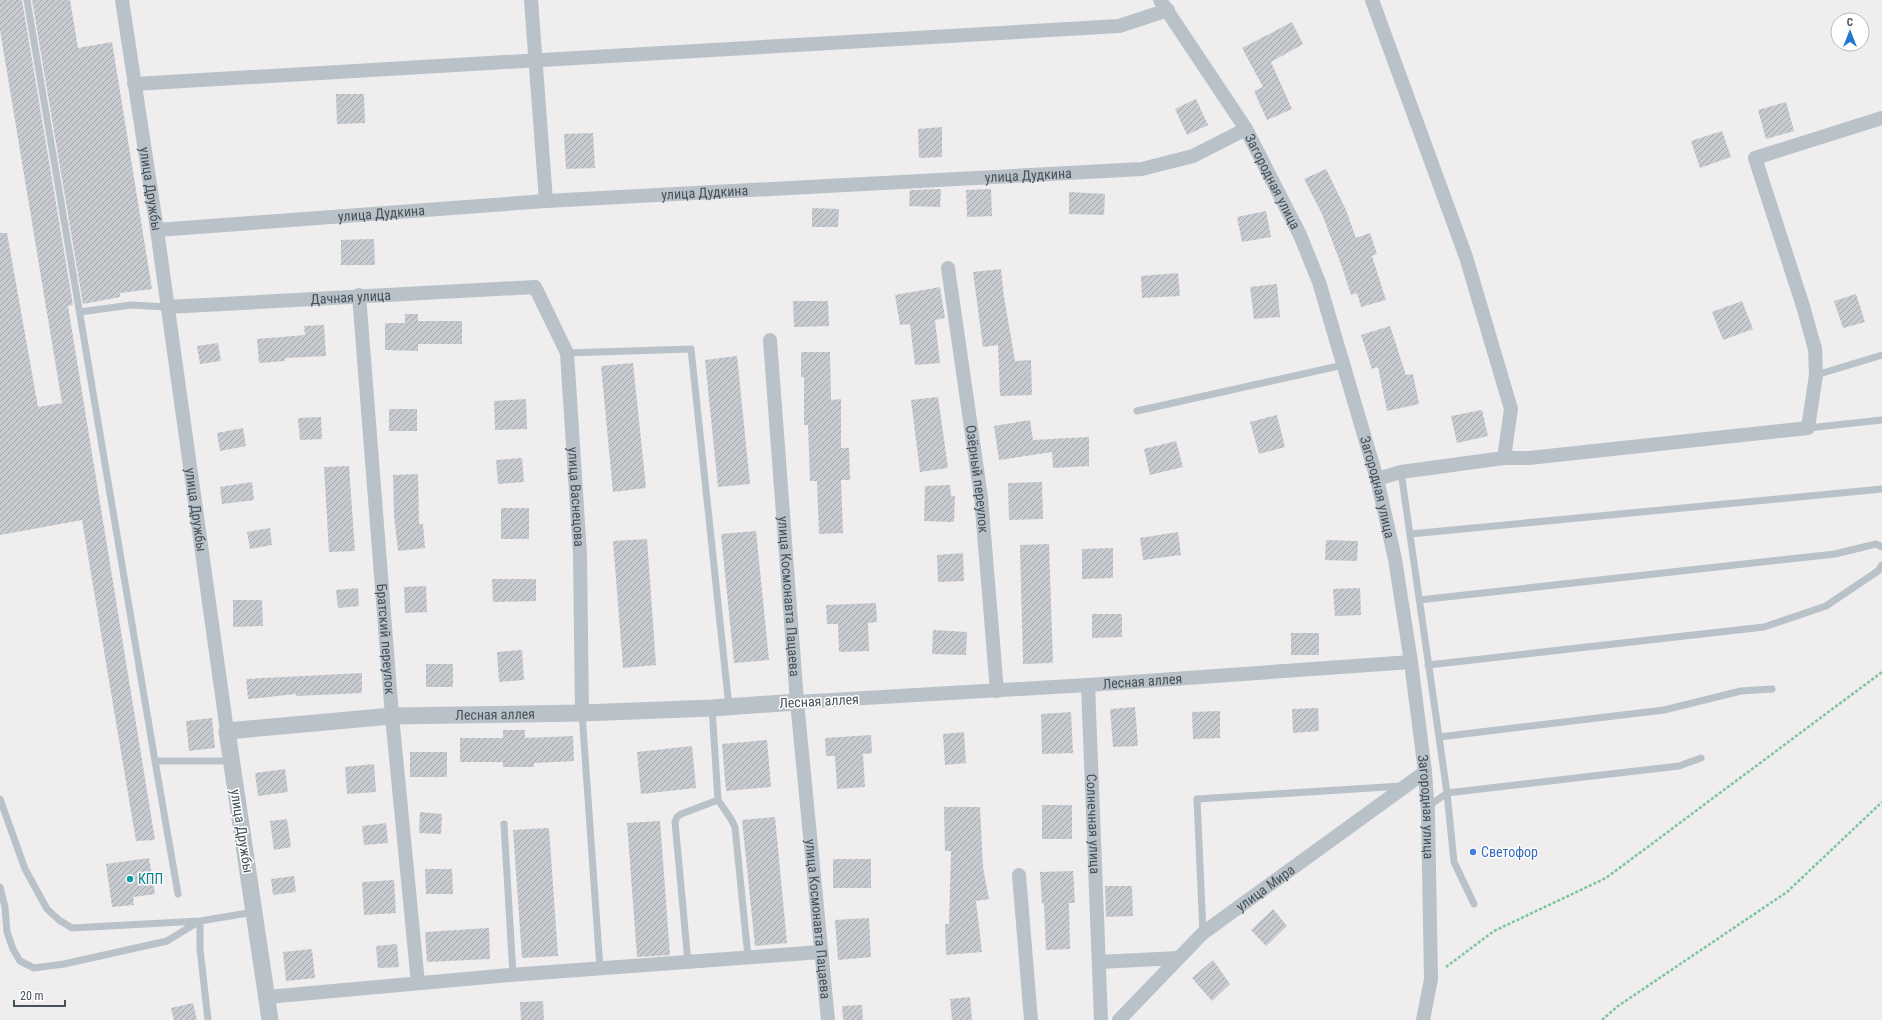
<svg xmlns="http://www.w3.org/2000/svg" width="1882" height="1020" font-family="'Roboto Condensed',sans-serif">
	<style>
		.building { fill: url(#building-hatch) }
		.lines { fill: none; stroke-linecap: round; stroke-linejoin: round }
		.path { stroke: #78c69c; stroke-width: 2.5; stroke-dasharray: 3 2; stroke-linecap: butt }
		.service { stroke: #b9c2c9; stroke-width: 7 }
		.minor { stroke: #b9c2c9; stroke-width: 14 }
		.tertiary { stroke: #b9c2c9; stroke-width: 17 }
		.shop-dot { fill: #3f7fe0; stroke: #fff; stroke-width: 1.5 }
		.culture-dot { fill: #0f9aa8; stroke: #fff; stroke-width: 1.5 }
		.labels { text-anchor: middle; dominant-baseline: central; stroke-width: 3; stroke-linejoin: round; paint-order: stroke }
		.street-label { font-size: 14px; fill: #475159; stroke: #fff }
		.shop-label { font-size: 14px; fill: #366cbe; stroke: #fff; text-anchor: start }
		.culture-label { font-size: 14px; fill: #0d838f; stroke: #fff; text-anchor: start }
	</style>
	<defs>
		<pattern id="building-hatch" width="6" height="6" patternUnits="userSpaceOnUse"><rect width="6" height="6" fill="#c7cacf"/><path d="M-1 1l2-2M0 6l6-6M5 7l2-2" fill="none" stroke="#a3a6ab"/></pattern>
	</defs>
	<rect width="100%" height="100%" fill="#efeded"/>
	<path class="building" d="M0,0H22L73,305L68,306L155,840L136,841L82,520L0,535V233H7L38,407L62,403L0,30Z
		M32,0H70L78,48L112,42L152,289L120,293V297L83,304Z
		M1292,22L1303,44L1271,62L1292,109L1267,120L1254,91L1263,87L1242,48Z
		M336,94H364L365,123L337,124Z
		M1196,99L1208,125L1187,135L1175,109Z
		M1786,102L1794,131L1766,139L1758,110Z
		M942,127V157L919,158L918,129Z
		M1722,131L1731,157L1700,168L1691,141Z
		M593,133L595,168L566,169L564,134Z
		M1326,169L1346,210L1356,238L1370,233L1377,254L1372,256L1386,300L1361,307L1357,293L1351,295L1342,267L1322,214L1304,179Z
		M941,189L940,207L909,206L910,190Z
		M991,189L992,216L967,217L966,190Z
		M1069,192L1105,194L1104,215L1069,214Z
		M812,208L839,209L838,227H812Z
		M1266,211L1271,237L1242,242L1237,217Z
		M374,239L375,265H341V240Z
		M1001,269L1004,297L1015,361L1031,360L1032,395L1000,396L998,345L983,347L973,272Z
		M1178,273L1180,296L1142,298L1141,276Z
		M1277,284L1280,317L1254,319L1250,287Z
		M940,287L945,318L935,320L940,363L915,365L910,324L900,325L895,295Z
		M1856,294L1865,322L1843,328L1834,301Z
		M793,301H828L829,326L794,327Z
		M1742,301L1753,329L1723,340L1712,312Z
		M405,314H418V321H462V344H418V351L385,350V323H405Z
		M324,325L326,356L285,358V361L259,363L257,339L305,335L304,326Z
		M1390,326L1406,375L1413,374L1419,404L1387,411L1378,367L1372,369L1361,335Z
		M218,343L221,361L200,364L197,346Z
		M801,352H830L831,400L841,399V448H849L850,480H841L843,533L819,534L817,481H810L808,425H804V377H801Z
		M737,356L750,484L718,487L705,360Z
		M633,363L646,488L613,492L601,366Z
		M938,397L948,468L920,472L911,400Z
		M526,399L527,429L495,430L494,401Z
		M389,409H417V431H389Z
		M1482,410L1488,436L1457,443L1451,416Z
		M1277,415L1285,447L1259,454L1250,422Z
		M321,417L322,439L300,440L298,418Z
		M1030,420L1033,440L1089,437V466L1053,468L1052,452L999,460L994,426Z
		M243,428L246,446L220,451L217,433Z
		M1176,441L1183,467L1150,475L1144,449Z
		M522,458L524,482L498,484L496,460Z
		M349,466L355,551L329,552L324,467Z
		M418,474L419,524H423L425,548L398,551L394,516L393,475Z
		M252,482L254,500L222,504L220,487Z
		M1042,482L1043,519L1009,520L1008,483Z
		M950,485L951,496H955L954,522L924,521L925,486Z
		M501,508H529V539H501Z
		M270,528L272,545L250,549L247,532Z
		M756,531L769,660L734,663L721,534Z
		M1178,532L1181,555L1143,560L1140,538Z
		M647,539L656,665L623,668L613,541Z
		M1326,540L1358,541L1357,561L1325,560Z
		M1049,544L1053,663L1023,664L1020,545Z
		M1113,548V578L1082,579V549Z
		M963,553L964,581L938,582L937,555Z
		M492,579H536V601L493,602Z
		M426,586L427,612L405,613L404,587Z
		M358,588L359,606L338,608L336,590Z
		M1360,588L1361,615L1335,616L1333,589Z
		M233,600H262L263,626L233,627Z
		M876,603L877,622L868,623L869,651L839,652L838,624H827L826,605Z
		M1092,614H1122V637L1092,638Z
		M933,630L967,632L966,655L932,654Z
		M1291,633H1319V655H1291Z
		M522,650L524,680L499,682L497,652Z
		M426,664H453V687H426Z
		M362,673V693L296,696V694L248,699L246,679Z
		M1135,707L1138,746L1113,747L1110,709Z
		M1318,708L1319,731L1293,733L1292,709Z
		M1220,711V738L1193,739L1192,712Z
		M1071,712L1073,753L1042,754L1041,714Z
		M212,718L215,748L189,751L186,721Z
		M503,730H525V738L573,736L574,761L534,763V767H503V762H460V738H503Z
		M964,732L966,763L945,765L943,734Z
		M871,735L872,753L863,754L865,787L837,789L835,756H826L825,738Z
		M767,740L771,787L726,791L722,744Z
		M692,746L696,788L641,794L637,752Z
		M410,752H447V777H410Z
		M374,764L376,792L347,794L345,767Z
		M285,769L288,792L258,796L255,773Z
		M1042,805H1072V839H1042Z
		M944,807H980L983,867L989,899L976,901L982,952L946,955L945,924H949L951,851H945Z
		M420,812L442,814L441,834L419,833Z
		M775,817L787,943L755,946L742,820Z
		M287,819L291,847L274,850L270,821Z
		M660,821L670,955L637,957L627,823Z
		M386,823L388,843L364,845L362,826Z
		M549,828L558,956L522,958L513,830Z
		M149,858L155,894L133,897L134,905L112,907L106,864Z
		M833,859H871V888H833Z
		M425,869H452L453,894H426Z
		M1073,871L1075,903H1069L1070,949L1046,950L1044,903L1042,904L1040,872Z
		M294,876L296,892L273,895L271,879Z
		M394,880L396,913L364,915L362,882Z
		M1105,886H1132L1133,916L1106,917Z
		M1273,909L1287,926L1266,946L1251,930Z
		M869,918L871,957L838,960L835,920Z
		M489,928L490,959L427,962L425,932Z
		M397,944L399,967L378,968L376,946Z
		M312,949L315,978L286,981L283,952Z
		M1213,960L1230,984L1212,1001L1192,978Z
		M970,997L972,1020H952L950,999Z
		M543,1001L544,1020H521L520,1002Z
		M193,1003L197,1020H174L171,1008Z
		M862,1005L863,1020H843L842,1006Z"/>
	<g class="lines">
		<path class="path" d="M1446,967L1494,931L1606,878L1882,672
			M1602,1020L1618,1006L1787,892L1882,802"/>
		<path class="service" d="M27,0L155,761
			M80,312L131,305L167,307
			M567,353L691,349L729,707
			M1816,375L1882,355
			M1137,411L1343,365
			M1808,428L1882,420
			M1401,472L1447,793L1679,766L1701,758
			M1410,534L1882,489
			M1419,600L1835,554L1876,544L1882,547
			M1428,665L1764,627L1826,606L1878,571L1882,565
			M582,713L600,968
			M1439,737L1664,710L1741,691L1772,689
			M0,799L25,869L47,909L59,920L72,928L200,921
			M718,800L731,819L735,827L748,957
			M1430,809L1433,803L1447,793L1454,862L1474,904
			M504,824L513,975
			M0,887L5,907L7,932L13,949L20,961L34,968L64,964L167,941L198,922
			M178,894L155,761H231
			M1203,933L1197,799L1402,786
			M688,962L675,822L677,817L681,814L718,800L712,708
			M208,1020L200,949V921L254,912"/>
		<g class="minor">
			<path id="s1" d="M122,0L157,230L227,731"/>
			<path d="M531,0L546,201"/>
			<path id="s2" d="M1160,0L1246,129L1300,235L1319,282L1377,479L1395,559L1411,662L1425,772L1428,813L1431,979L1423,1020"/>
			<path d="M1372,0L1466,257L1511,409L1504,458"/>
			<path d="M134,84L1119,26L1168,10"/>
			<path id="s3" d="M157,230L546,201L1142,169L1193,156L1246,129"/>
			<path id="s4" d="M948,268L981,497L997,691"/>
			<path id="s5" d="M359,295L392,716L418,983"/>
			<path id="s6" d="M167,307L535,287L567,353L580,554L582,713"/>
			<path id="s7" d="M770,340L797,702L828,1020"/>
			<path d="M1377,479L1401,472L1504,458H1529L1808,428L1816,375L1815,349L1803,306L1755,158L1882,118"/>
			<path id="s8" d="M1088,685L1101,1020"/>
			<path id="s9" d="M797,702L1088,685L1411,662"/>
			<path d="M1019,875L1031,1020"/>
			<path d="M1099,962L1178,958"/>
			<path d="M267,997L510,975L821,952"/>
			<path id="s10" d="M1119,1020L1203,933L1425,772"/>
		</g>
		<path class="tertiary" id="s11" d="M270,1020L227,731L392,716L582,713L712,708L797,702"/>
	</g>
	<circle class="shop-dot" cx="1473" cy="852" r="4"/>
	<circle class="culture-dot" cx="130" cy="879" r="4"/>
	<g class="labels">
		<g class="street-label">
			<text stroke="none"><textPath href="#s3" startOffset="873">улица Дудкина</textPath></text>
			<text stroke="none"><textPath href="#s2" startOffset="214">Загородная улица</textPath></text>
			<text stroke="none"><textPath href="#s1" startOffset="191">улица Дружбы</textPath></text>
			<text stroke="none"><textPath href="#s3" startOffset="549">улица Дудкина</textPath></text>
			<text stroke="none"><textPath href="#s3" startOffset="225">улица Дудкина</textPath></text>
			<text stroke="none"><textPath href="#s6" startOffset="184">Дачная улица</textPath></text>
			<text stroke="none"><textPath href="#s4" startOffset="213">Озёрный переулок</textPath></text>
			<text stroke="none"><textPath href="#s2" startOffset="538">Загородная улица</textPath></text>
			<text stroke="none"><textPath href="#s6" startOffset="586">улица Васнецова</textPath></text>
			<text stroke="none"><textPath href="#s1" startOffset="515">улица Дружбы</textPath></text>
			<text stroke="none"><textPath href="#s7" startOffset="257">улица Космонавта Пацаева</textPath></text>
			<text stroke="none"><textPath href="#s5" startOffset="345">Братский переулок</textPath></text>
			<text stroke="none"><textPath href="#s9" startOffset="346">Лесная аллея</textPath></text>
			<text transform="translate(819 701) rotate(-3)">Лесная аллея</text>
			<text stroke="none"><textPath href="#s11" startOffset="561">Лесная аллея</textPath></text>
			<text stroke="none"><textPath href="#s2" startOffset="862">Загородная улица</textPath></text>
			<text stroke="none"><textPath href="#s8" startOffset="139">Солнечная улица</textPath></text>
			<text transform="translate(242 831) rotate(81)">улица Дружбы</text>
			<text stroke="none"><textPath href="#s10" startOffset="198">улица Мира</textPath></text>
			<text stroke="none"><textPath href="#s7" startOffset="581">улица Космонавта Пацаева</textPath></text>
		</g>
		<g class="shop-label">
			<text x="1481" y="852">Светофор</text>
		</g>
		<g class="culture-label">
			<text x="138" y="879">КПП</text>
		</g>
	</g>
	<g transform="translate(1850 32)"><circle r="19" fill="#ffffff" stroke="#b5b9bd"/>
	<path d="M0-3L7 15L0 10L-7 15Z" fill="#2578d1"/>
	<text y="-6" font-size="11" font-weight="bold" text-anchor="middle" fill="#475159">С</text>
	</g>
	<path d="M14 1000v6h51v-6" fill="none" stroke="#475159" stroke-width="2"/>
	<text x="20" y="1000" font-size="12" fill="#475159" stroke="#ffffff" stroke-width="3" paint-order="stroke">20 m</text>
</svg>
